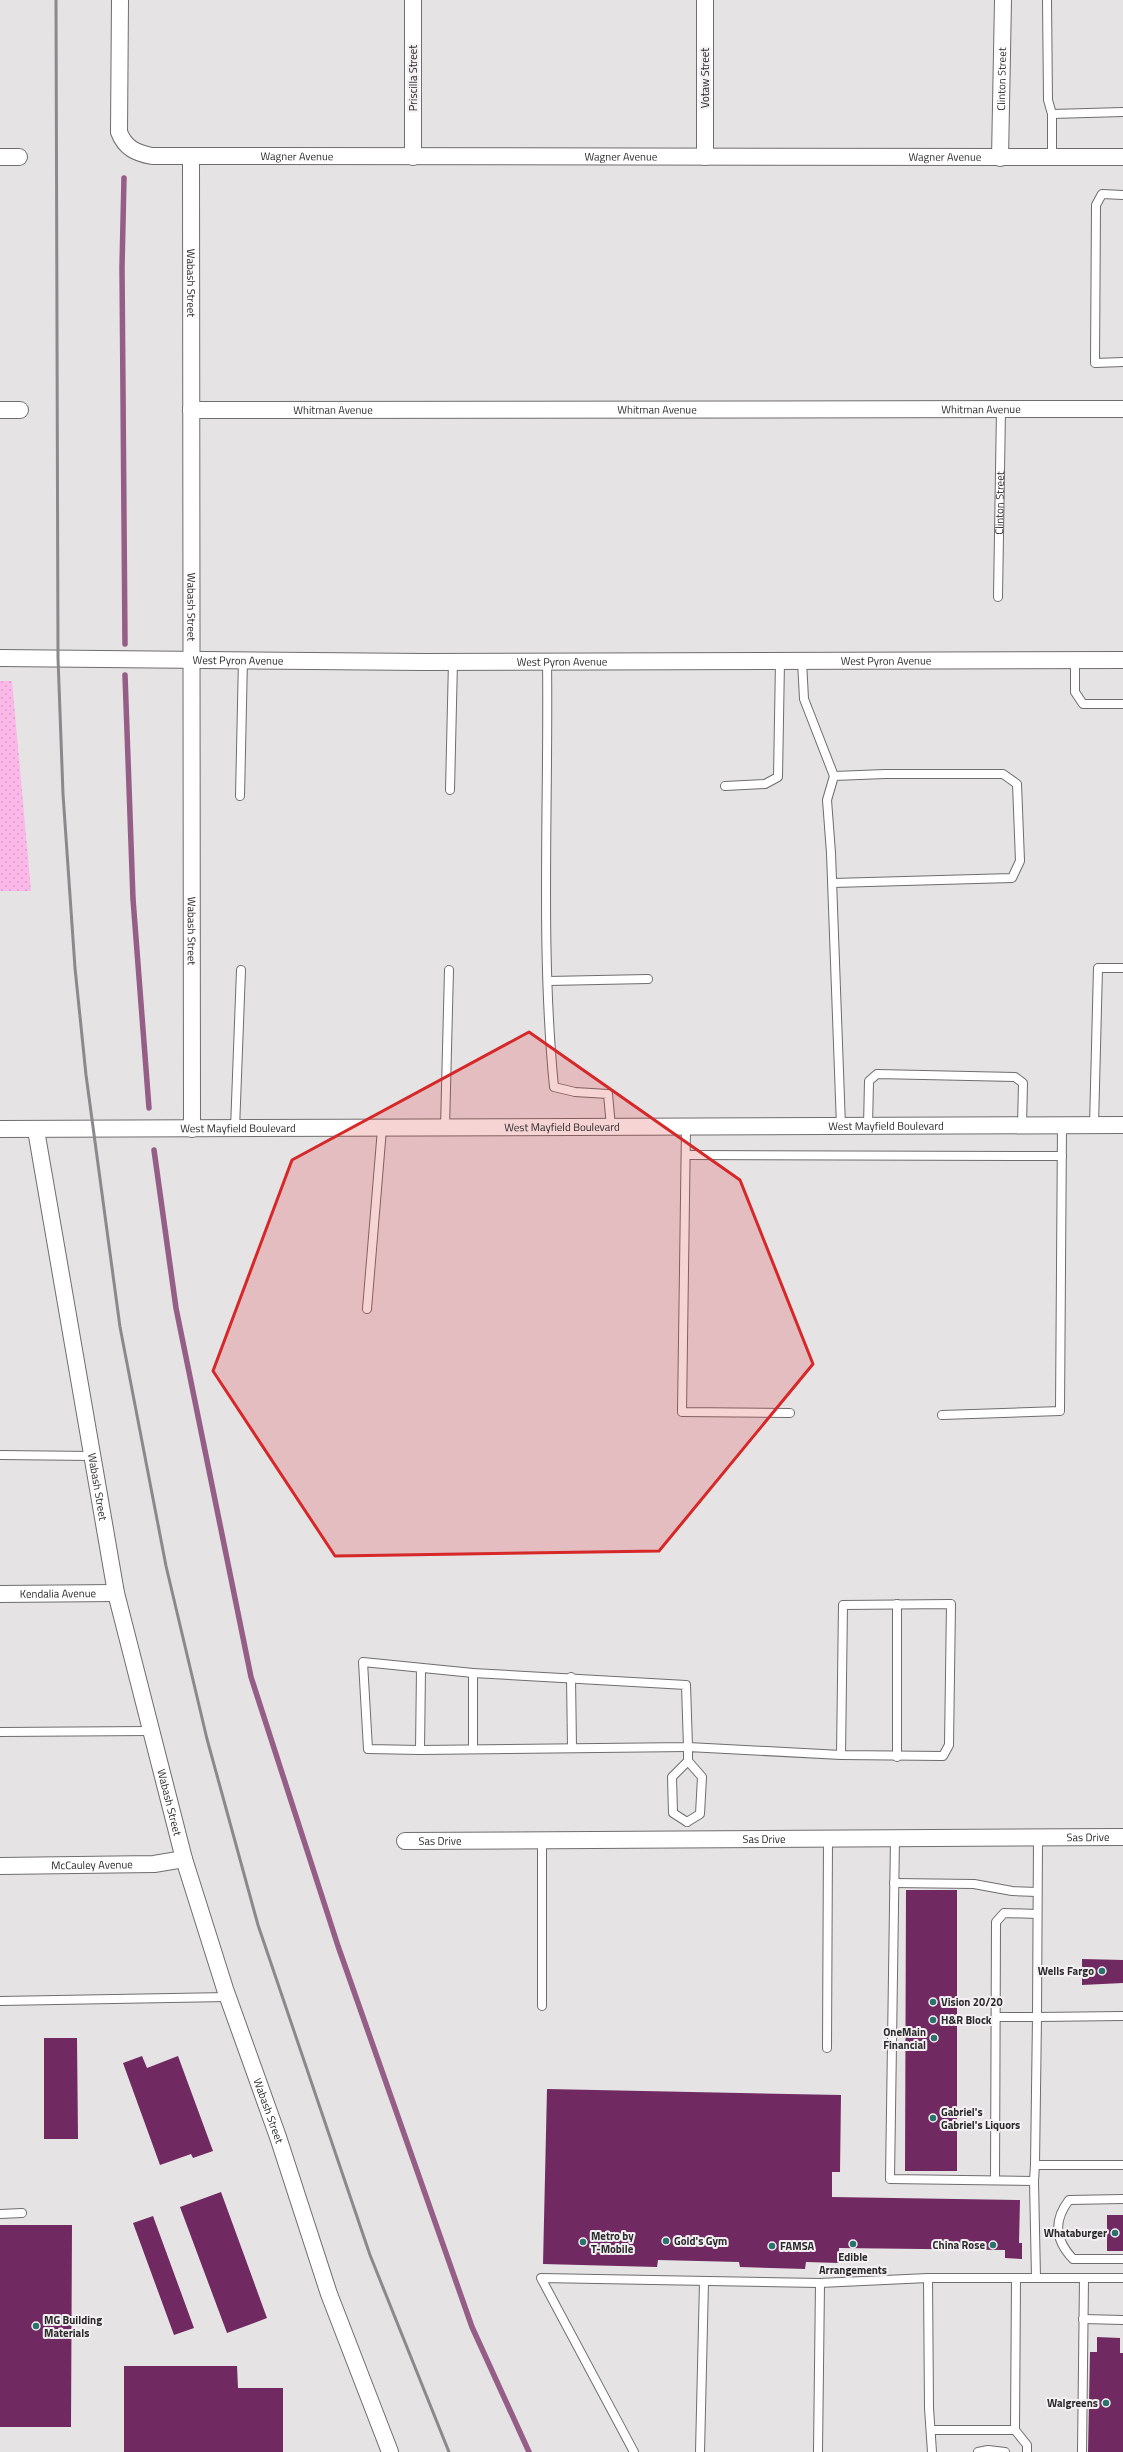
<svg xmlns="http://www.w3.org/2000/svg" width="1123" height="2452" font-family="'Titillium Web',sans-serif">
	<style>
		.park { fill: url(#park-dots) }
		.lines { fill: none; stroke-linecap: round; stroke-linejoin: round }
		.stream { stroke: #955e87; stroke-width: 5.5 }
		.building { fill: #712a61 }
		.lane-casing { stroke: #706d6f; stroke-width: 10 }
		.street-casing { stroke: #706d6f; stroke-width: 18 }
		.lane { stroke: #fff; stroke-width: 8 }
		.street { stroke: #fff; stroke-width: 16 }
		.rail { stroke: #8b898b; stroke-width: 3 }
		.marked { fill: #d62828; fill-opacity: 0.2; stroke: #d62828; stroke-width: 3; stroke-linejoin: round }
		.poi-dot { fill: #2a726c; stroke: #f4f0f3; stroke-width: 1.5 }
		.labels { text-anchor: middle; dominant-baseline: central; stroke-width: 4; stroke-linejoin: round; paint-order: stroke }
		.street-label { font-size: 11px; fill: #2b2a2b; stroke: #f4f0f3 }
		.poi-label { font-size: 11px; font-weight: bold; fill: #2b2a2b; stroke: #f4f0f3; text-anchor: start }
	</style>
	<defs>
		<pattern id="park-dots" width="8" height="8" patternUnits="userSpaceOnUse"><rect width="8" height="8" fill="#fbb8e8"/><path d="M2 2h.1M6 6h.1" fill="none" stroke="#d79ec7" stroke-width="1.8" stroke-linecap="round"/></pattern>
	</defs>
	<rect width="100%" height="100%" fill="#e6e3e5"/>
	<path class="park" d="M0,681H12L31,891H0Z"/>
	<g class="lines">
		<path class="stream" d="M124,178L122,267L125,644
			M125,675L133,899L149,1108
			M154,1150L176,1308L251,1677L338,1946L472,2327L529,2452"/>
	</g>
	<path class="building" d="M906,1890H957V2171H905Z
		M1082,1959L1123,1960V1983L1082,1985Z
		M44,2038H77L78,2139H44Z
		M142,2056L147,2068L178,2056L213,2151L193,2158L191,2154L160,2165L123,2063Z
		M547,2089L841,2095L840,2172H832V2197L1020,2200L1019,2243H1022V2259L1005,2258V2250L839,2248V2263L806,2262L805,2269L740,2267L739,2262L658,2260L657,2267L543,2264Z
		M221,2192L267,2318L227,2333L180,2207Z
		M1107,2215H1123V2251H1107Z
		M153,2216L194,2328L174,2335L133,2223Z
		M0,2225H72L71,2427H0Z
		M1097,2337L1120,2338V2353H1123V2452H1088L1090,2352H1097Z
		M124,2366H237L238,2388H283V2452H124Z"/>
	<g class="lines">
		<defs>
			<g id="lane">
				<path d="M1047,0L1048,100L1052,114V158"/>
				<path d="M1052,114L1123,112"/>
				<path d="M1123,195L1102,194L1096,205L1095,363L1123,362"/>
				<path id="s1" d="M998,597L1001,409"/>
				<path d="M547,660C549,802 540,945 554,1087L575,1092L608,1094L611,1127"/>
				<path d="M1075,660V692L1083,704H1123"/>
				<path d="M802,661L804,699L834,776"/>
				<path d="M725,786L765,784L778,777L780,661"/>
				<path d="M450,790L453,661"/>
				<path d="M240,796L243,659"/>
				<path d="M833,883L1012,878L1020,861L1017,784L1003,774H885L834,776L827,800L831,853L841,1126"/>
				<path d="M548,981L648,979"/>
				<path d="M868,1126L869,1081L877,1074L1015,1077L1023,1083L1022,1126"/>
				<path d="M1094,1126L1098,968H1123"/>
				<path d="M686,1127L682,1412L790,1413"/>
				<path d="M445,1128L449,970"/>
				<path d="M235,1129L241,970"/>
				<path d="M686,1155L1062,1156"/>
				<path d="M367,1309L382,1129"/>
				<path d="M942,1415L1060,1411L1062,1126"/>
				<path d="M0,1455L93,1456"/>
				<path d="M897,1604V1757"/>
				<path d="M473,1673V1749"/>
				<path d="M571,1677L572,1748"/>
				<path d="M0,1732L150,1731"/>
				<path d="M420,1750L688,1747L686,1685L473,1673L363,1662L368,1749L420,1750L421,1669"/>
				<path d="M687,1822L673,1813L672,1777L688,1761V1747L841,1755L943,1756L949,1745L951,1604L843,1605L841,1755"/>
				<path d="M687,1822L700,1814L702,1777L688,1761"/>
				<path d="M1038,1837L1037,2017L1123,2016"/>
				<path d="M895,1838L890,2179L1034,2181L1035,2165H1123"/>
				<path d="M542,1840V2006"/>
				<path d="M894,1883L974,1884L1012,1891L1037,1892"/>
				<path d="M0,2001L228,1997"/>
				<path d="M996,2017H1037L1035,2165"/>
				<path d="M827,2048L828,1838"/>
				<path d="M995,2180L996,1922L1004,1913L1037,1914"/>
				<path d="M1034,2181L1036,2278"/>
				<path d="M1123,2199L1069,2200C1053,2221 1055,2240 1073,2259H1123"/>
				<path d="M0,2214L22,2213"/>
				<path d="M928,2278L929,2408L932,2452"/>
				<path d="M1083,2319L1123,2320"/>
				<path d="M931,2430H1015L1016,2278"/>
				<path d="M1015,2430L1027,2445V2452"/>
				<path d="M634,2452L541,2278L820,2283L928,2278H1123"/>
				<path d="M700,2452L704,2282"/>
				<path d="M818,2452L820,2283"/>
				<path d="M978,2452L988,2450L1005,2452"/>
				<path d="M1082,2452L1084,2278"/>
			</g>
			<g id="street">
				<path id="s2" d="M120,0L119,132C125,148 136,153 152,156L1123,157"/>
				<path d="M0,157H19"/>
				<path id="s3" d="M191,157L192,1129"/>
				<path d="M413,157V0"/>
				<path d="M705,157V0"/>
				<path id="s4" d="M1000,158L1003,0"/>
				<path d="M0,410H20"/>
				<path id="s5" d="M191,410L1123,409"/>
				<path id="s6" d="M0,658L424,662L1123,660"/>
				<path id="s7" d="M0,1129L1123,1125"/>
				<path id="s8" d="M36,1130L116,1593L184,1859L225,1989L278,2137L329,2294L390,2452"/>
				<path id="s9" d="M0,1594L116,1593"/>
				<path id="s10" d="M405,1841L1123,1837"/>
				<path id="s11" d="M0,1866L154,1864L184,1859"/>
			</g>
		</defs>
		<use href="#lane" class="lane-casing"/>
		<use href="#street" class="street-casing"/>
		<use href="#lane" class="lane"/>
		<use href="#street" class="street"/>
		<path class="rail" d="M56,0L58,658L63,794L75,968L86,1075L120,1327L166,1566L207,1739L258,1925L370,2255L449,2452"/>
	</g>
	<path class="marked" d="M529,1032L740,1180L813,1364L659,1551L335,1556L213,1371L292,1160Z"/>
	<g class="poi-dot">
		<circle cx="1102" cy="1971" r="4"/>
		<circle cx="933" cy="2002" r="4"/>
		<circle cx="933" cy="2020" r="4"/>
		<circle cx="934" cy="2038" r="4"/>
		<circle cx="933" cy="2118" r="4"/>
		<circle cx="1115" cy="2233" r="4"/>
		<circle cx="666" cy="2241" r="4"/>
		<circle cx="583" cy="2242" r="4"/>
		<circle cx="853" cy="2244" r="4"/>
		<circle cx="993" cy="2245" r="4"/>
		<circle cx="772" cy="2246" r="4"/>
		<circle cx="36" cy="2326" r="4"/>
		<circle cx="1106" cy="2403" r="4"/>
	</g>
	<g class="labels">
		<g class="street-label">
			<text transform="translate(413 78) rotate(-90)">Priscilla Street</text>
			<text transform="translate(705 78) rotate(-90)">Votaw Street</text>
			<text stroke="none"><textPath href="#s4" startOffset="79">Clinton Street</textPath></text>
			<text stroke="none"><textPath href="#s2" startOffset="320">Wagner Avenue</textPath></text>
			<text stroke="none"><textPath href="#s2" startOffset="644">Wagner Avenue</textPath></text>
			<text stroke="none"><textPath href="#s2" startOffset="968">Wagner Avenue</textPath></text>
			<text stroke="none"><textPath href="#s3" startOffset="126">Wabash Street</textPath></text>
			<text stroke="none"><textPath href="#s5" startOffset="466">Whitman Avenue</textPath></text>
			<text stroke="none"><textPath href="#s5" startOffset="790">Whitman Avenue</textPath></text>
			<text stroke="none"><textPath href="#s5" startOffset="142">Whitman Avenue</textPath></text>
			<text stroke="none"><textPath href="#s1" startOffset="94">Clinton Street</textPath></text>
			<text stroke="none"><textPath href="#s3" startOffset="450">Wabash Street</textPath></text>
			<text stroke="none"><textPath href="#s6" startOffset="238">West Pyron Avenue</textPath></text>
			<text stroke="none"><textPath href="#s6" startOffset="886">West Pyron Avenue</textPath></text>
			<text stroke="none"><textPath href="#s6" startOffset="562">West Pyron Avenue</textPath></text>
			<text stroke="none"><textPath href="#s3" startOffset="774">Wabash Street</textPath></text>
			<text stroke="none"><textPath href="#s7" startOffset="886">West Mayfield Boulevard</textPath></text>
			<text stroke="none"><textPath href="#s7" startOffset="562">West Mayfield Boulevard</textPath></text>
			<text stroke="none"><textPath href="#s7" startOffset="238">West Mayfield Boulevard</textPath></text>
			<text stroke="none"><textPath href="#s8" startOffset="362">Wabash Street</textPath></text>
			<text stroke="none"><textPath href="#s9" startOffset="58">Kendalia Avenue</textPath></text>
			<text stroke="none"><textPath href="#s8" startOffset="686">Wabash Street</textPath></text>
			<text stroke="none"><textPath href="#s10" startOffset="683">Sas Drive</textPath></text>
			<text stroke="none"><textPath href="#s10" startOffset="359">Sas Drive</textPath></text>
			<text stroke="none"><textPath href="#s10" startOffset="35">Sas Drive</textPath></text>
			<text stroke="none"><textPath href="#s11" startOffset="92">McCauley Avenue</textPath></text>
			<text stroke="none"><textPath href="#s8" startOffset="1010">Wabash Street</textPath></text>
		</g>
		<g class="poi-label">
			<text x="1094" y="1971" text-anchor="end">Wells Fargo</text>
			<text x="941" y="2002">Vision 20/20</text>
			<text x="941" y="2020">H&amp;R Block</text>
			<text x="926" y="2032" text-anchor="end">OneMain<tspan x="926" dy="13">Financial</tspan></text>
			<text x="941" y="2112">Gabriel's<tspan x="941" dy="13">Gabriel's Liquors</tspan></text>
			<text x="1107" y="2233" text-anchor="end">Whataburger</text>
			<text x="591" y="2236">Metro by<tspan x="591" dy="13">T-Mobile</tspan></text>
			<text x="674" y="2241">Gold's Gym</text>
			<text x="985" y="2245" text-anchor="end">China Rose</text>
			<text x="780" y="2246">FAMSA</text>
			<text x="853" y="2257" text-anchor="middle">Edible<tspan x="853" dy="13">Arrangements</tspan></text>
			<text x="44" y="2320">MG Building<tspan x="44" dy="13">Materials</tspan></text>
			<text x="1098" y="2403" text-anchor="end">Walgreens</text>
		</g>
	</g>
</svg>
